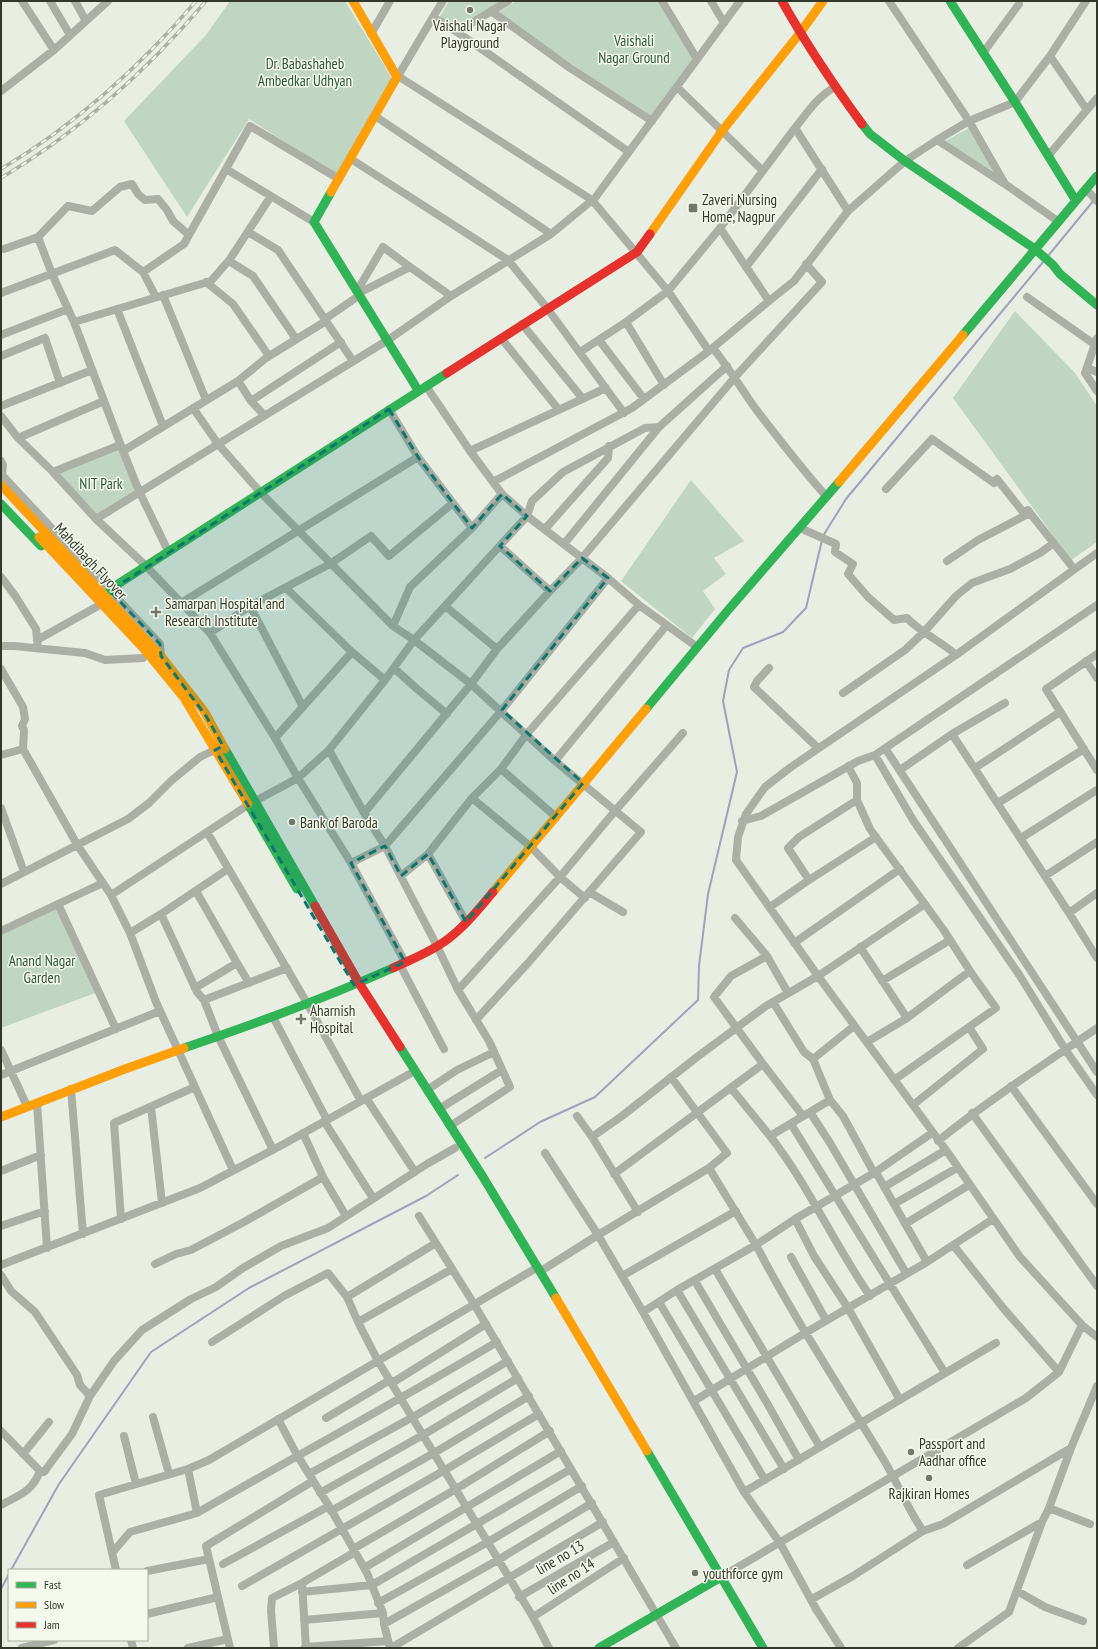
<svg xmlns="http://www.w3.org/2000/svg" width="1098" height="1649" font-family="'PT Sans Narrow',sans-serif">
	<style>
		.green { fill: #c1d5c3 }
		.lines { fill: none; stroke-linecap: round; stroke-linejoin: round }
		.stream { stroke: #9fa1be; stroke-width: 2 }
		.street { stroke: #abafa5; stroke-width: 8 }
		.fast { stroke: #30b455; stroke-width: 9 }
		.slow { stroke: #ff9f0a; stroke-width: 9 }
		.jam { stroke: #e5322d; stroke-width: 9 }
		.rail-casing { stroke: #adb0a7; stroke-width: 3.5 }
		.rail { stroke: #f3f9ec; stroke-width: 2; stroke-dasharray: 6; stroke-linecap: butt }
		.marked { fill: #0f766e; fill-opacity: 0.2; stroke: #0f766e; stroke-width: 3; stroke-dasharray: 8 5; stroke-linejoin: round }
		.poi-dot { fill: #73786b; stroke: #f3f9ec; stroke-width: 1.5 }
		.labels { text-anchor: middle; dominant-baseline: central; stroke-width: 3; stroke-linejoin: round; paint-order: stroke }
		.poi-label { font-size: 15px; fill: #34382a; stroke: #f3f9ec; text-anchor: start }
		.park-label { font-size: 15px; fill: #2f553b; stroke: #f3f9ec }
		.street-label { font-size: 15px; fill: #34382a; stroke: #f3f9ec }
	</style>
	<rect width="100%" height="100%" fill="#e9eee3"/>
	<path class="green" d="M230,1H345L393,80L337,176L249,119L187,217L124,121L206,35Z
		M449,1H511L463,32L438,20Z
		M516,1H660L696,59L652,119L497,13Z
		M969,128L996,174L945,141Z
		M1015,311L1075,373L1097,406V542L1071,560L953,398Z
		M120,445L139,491L96,519L53,472Z
		M691,480L744,541L714,558L726,574L703,591L715,609L692,638L621,581Z
		M58,904L98,992L1,1028V932Z"/>
	<g class="lines">
		<path class="stream" d="M1048,256L1094,200
			M823,536L846,499L1043,262
			M485,1158L540,1122L595,1097L698,1000L699,966L708,894L737,772L723,701L729,670L743,648L783,632L806,608L822,540
			M11,1570L59,1484L151,1352L249,1288L426,1196L458,1175
			M1,1589L9,1574"/>
		<path class="street" d="M22,1L54,50
			M50,1L70,35
			M75,1L86,21
			M662,1L697,59
			M711,1L724,23
			M889,1L969,121L1015,102L1050,56L1086,1
			M491,11L570,68L652,121
			M433,17L443,1
			M457,32L629,152
			M371,34L390,1
			M983,53L1019,4
			M1050,56L1087,110
			M398,76L433,17L457,32L508,1
			M397,77L398,76L592,200L668,291L709,351L632,408L493,482
			M677,87L763,171
			M1,91L54,50L108,1
			M375,116L551,234
			M795,128C807,113 818,96 835,87
			M937,140L1003,183
			M1048,156L1097,98
			M351,159L508,260L547,308L624,413
			M226,169L314,222
			M1086,189L1097,201
			M720,228L795,128L848,211L905,161L937,140L969,121L1005,184L1059,222
			M248,232L278,250L353,361
			M38,237L68,206L92,211L120,187L132,184L138,194L145,200L158,199L167,210L173,221L189,235
			M4,249L38,237L52,274L74,322L123,451L139,491L168,551
			M229,261L253,276L296,339
			M746,267L822,169
			M143,272L184,244L250,126L339,179
			M206,282L233,304L269,356
			M357,291L383,247L410,267
			M1,293L115,250L143,272L156,297
			M359,293L410,267L451,296
			M163,295L206,400
			M1027,297L1094,344
			M769,301L794,281L848,211
			M117,309L163,426
			M325,319L360,295
			M74,322L211,281L230,259L271,196
			M626,322L664,385
			M522,324L583,399
			M1,335L68,309
			M501,338L559,410
			M1097,338L1085,373L1097,391
			M599,340L644,399
			M713,348C728,367 741,388 755,408C778,438 801,468 826,496
			M580,352L626,322L668,291L720,228L769,301L709,351
			M1,356L45,338L60,383
			M1087,368L1097,372
			M426,386L470,451L502,494L527,516L532,501L563,472L645,428L659,427L564,544
			M251,401L341,342
			M1,406L92,370
			M389,409L418,457L472,528L410,587L393,626
			M264,415L251,401L238,381L266,358L326,321
			M1,416L18,438L53,472L96,519L388,340L451,296L551,234L595,198L740,1
			M659,427L727,366
			M18,438L104,401
			M123,451L238,381
			M470,451L606,388
			M1,461L3,465L2,476
			M53,472L120,445
			M1,474L160,644L161,656
			M886,489L932,439L994,483L997,479L1023,512L1028,510L1030,513L1074,569
			M96,519L146,566L210,633L275,738
			M472,528L502,494
			M800,528L836,544L835,552L853,564L848,574L868,597L894,620L907,618C921,633 941,641 956,655
			M545,529L608,458L609,446
			M1097,553L956,655L791,767L765,787L746,814L738,837L736,860L818,976L946,1150L1020,1257L1082,1325L1097,1337
			M947,561L978,540L1030,513
			M1,577L16,597L36,629L38,648
			M286,588L352,652L385,680
			M550,591L582,558L735,377L822,282L806,264
			M181,603L418,457
			M250,606L303,707
			M445,606L497,649
			M210,633L250,606L330,564L371,536L389,556L453,503
			M37,640L98,606
			M1,646H14L85,653L105,660L143,658
			M352,652L275,738L298,778L351,863L385,846L437,946L458,990L489,1041L510,1087L450,1126
			M1097,654L1046,689L1097,770
			M1086,661L1097,678
			M394,668L417,689L447,714
			M769,668L757,681L754,687L818,748
			M1,669L23,707L25,719L22,726L24,730L23,749
			M843,693L905,650L924,632L956,596L972,583L1010,569L1040,553L1054,543
			M952,734L1005,703
			M885,748L1097,1072
			M329,750L364,813L385,846L502,710L608,578
			M1,755L23,749L78,846L111,895L248,805L298,778L329,750L385,680L414,640L393,626L260,492L218,444L193,408
			M875,755L913,820L1020,976L1065,1049L1097,1095
			M555,761L666,626
			M848,766L857,783V800L870,829L943,929L970,971L996,1008L969,1027L983,1049L913,1105
			M975,768L1060,712
			M501,769L556,817
			M900,770L952,734L1045,876
			M857,800L799,837L788,848L809,880L876,837
			M998,803L1084,749
			M1,808L24,872
			M364,813L471,684L497,649L550,591L500,546
			M742,821L761,816L858,761L875,755L1097,605
			M207,832L307,1003L361,1101
			M1021,838L1097,790
			M428,854L472,798
			M351,863L405,962
			M401,876L428,854L466,922
			M1,884L128,819L149,803L171,781L200,757L219,748
			M589,892L623,912
			M1097,893L1069,913L1097,958
			M111,895L130,933L156,1002L233,1170
			M585,898L560,877L531,847L472,798L501,769L526,735L639,605
			M58,904L103,883
			M770,907L809,880
			M1069,913L1045,876L1097,842
			M161,914L197,992L204,1000
			M735,918L767,956L788,993
			M1,931L58,904L116,1029
			M130,933L161,914L228,869
			M794,943L900,869
			M860,947L907,1018L970,971
			M237,963L249,983
			M400,965L444,1049
			M882,981L950,940
			M195,988L237,963L196,891
			M458,990L560,877L615,811L683,733
			M773,1002L804,1052L813,1059L854,1026
			M273,1017L327,1120
			M476,1020L528,963L641,832L555,761L471,684L414,640L527,516L608,578L639,605L697,647
			M867,1042L907,1018
			M1,1050L27,1106
			M813,1059L830,1100
			M763,1064L803,1116
			M1,1075L160,1011
			M671,1077L727,1153L709,1168
			M894,1080L969,1027
			M1011,1086L1097,1204
			M731,1088L770,1136
			M71,1089L83,1234
			M427,1090L457,1070L494,1052
			M366,1098L415,1172
			M37,1103L47,1248
			M151,1107L162,1203
			M439,1109L502,1070
			M810,1112L830,1143L906,1273
			M972,1113L1097,1286
			M577,1116L592,1137
			M324,1121L373,1198
			M791,1124L945,1373
			M938,1141C989,1100 1043,1065 1097,1028
			M273,1150L218,1036L204,1000L287,968
			M545,1153L598,1235L709,1168L756,1245L677,1290L643,1312
			M1,1171L41,1155
			M614,1174L763,1064L714,997L731,976L767,956
			M323,1177L346,1216
			M884,1187L946,1150
			M894,1204L957,1168
			M638,1212L592,1137L622,1116L697,1057L766,1006L818,976L925,904
			M419,1216L474,1304L676,1648
			M121,1219L114,1123L195,1087
			M795,1219L814,1256L848,1308L900,1400
			M905,1224L969,1185
			M1,1226L45,1211
			M954,1246L1004,1309L1059,1372
			M791,1257L826,1320
			M155,1264L176,1254L191,1250L244,1222L323,1177L303,1133
			M1,1265L200,1188L282,1145L415,1071
			M452,1269L358,1322L378,1361L533,1617L549,1648
			M715,1269L820,1447
			M541,1271L598,1235L643,1312L744,1492L780,1543L816,1609L841,1648
			M1,1275L11,1291L35,1312L77,1375L80,1385L90,1396L72,1434L44,1472L40,1471L1,1431
			M622,1276L736,1211
			M695,1281L767,1403L799,1460
			M677,1290L784,1469
			M870,1296C834,1244 809,1186 770,1136L830,1100L843,1116L874,1173L932,1133
			M347,1297L436,1243
			M659,1302L765,1480
			M212,1342L284,1296L328,1273L347,1297L358,1322
			M392,1383L486,1324
			M90,1396L114,1361L142,1330L191,1299L216,1287L243,1268L281,1246L328,1228L427,1164L455,1148
			M694,1401L805,1333L927,1262L993,1219
			M153,1417L169,1474
			M326,1418L390,1380
			M278,1419L297,1455L329,1506L367,1573L383,1613L384,1624L390,1648
			M124,1436L136,1484
			M23,1454L49,1422
			M188,1469L197,1513C296,1456 398,1401 497,1342
			M309,1474L413,1417L508,1361
			M744,1492L996,1343
			M320,1493L423,1435L518,1378
			M1,1505C19,1495 32,1492 40,1471
			M1049,1508L1090,1524
			M331,1511L434,1453L529,1396
			M923,1531C907,1508 897,1481 882,1457C839,1386 794,1318 756,1245L795,1219L874,1173L878,1176L927,1262
			M353,1549L456,1489L550,1431
			M112,1553L130,1532L197,1513
			M223,1564L329,1506
			M967,1565L1042,1522
			M364,1568L561,1451
			M116,1570L99,1495L188,1469L209,1460L538,1267
			M147,1571L209,1559
			M721,1577L1026,1398L1059,1372L1082,1325
			M242,1586L445,1470L539,1414
			M1017,1591L1045,1607L1083,1621
			M302,1592L372,1585L571,1469
			M519,1597L614,1542
			M812,1599L853,1576L923,1531L943,1524L1071,1448
			M378,1603L488,1542L582,1486
			M147,1614L218,1597
			M533,1617L624,1558
			M304,1620L383,1613
			M384,1624L498,1560L592,1503
			M131,1640L133,1648
			M305,1647L388,1641
			M22,1648L54,1640
			M188,1648L228,1639
			M230,1648L206,1546L313,1481
			M274,1648L271,1610L272,1598L302,1583
			M306,1648L302,1583L355,1552
			M391,1648L603,1522
			M958,1648L1009,1612L1042,1522L1049,1508L1071,1448L1097,1386"/>
		<path class="fast" d="M950,1L1015,102L1076,201
			M862,124L870,134L905,161L1035,249L1053,265L1060,274L1097,305
			M331,192L314,222L418,390
			M963,335L1097,176
			M1,504L41,546
			M110,591L118,584L447,373
			M646,709L729,609L839,482
			M225,749L315,906
			M248,804L297,889
			M400,1047L483,1177L556,1298
			M184,1048C255,1024 325,998 393,968
			M647,1451L763,1648
			M599,1648L721,1577"/>
		<path class="slow" d="M331,192L397,77L353,1
			M650,234L722,131L800,33L823,1
			M839,482L963,335
			M1,485L161,656L204,711L225,749
			M39,537L144,649L184,698L248,804
			M493,892L646,709
			M1,1117L125,1069L184,1048
			M556,1298L647,1451"/>
		<path class="jam" d="M782,1C806,44 833,84 862,124
			M447,373L637,252L650,234
			M315,906L359,983L400,1047
			M393,968C412,959 431,952 448,939C465,926 479,909 493,892"/>
		<defs>
			<path id="rail" d="M1,169C76,124 140,67 196,1
				M1,178C80,131 147,71 206,1"/>
		</defs>
		<use href="#rail" class="rail-casing"/>
		<use href="#rail" class="rail"/>
	</g>
	<path class="marked" d="M389,409L418,457L472,528L502,494L527,516L500,546L550,591L582,558L608,578L502,710L583,783L466,922L428,854L401,876L385,846L351,863L405,962L354,985L215,750L223,746L206,716L161,656L160,644L110,591Z"/>
	<g class="poi-dot">
		<circle cx="470" cy="10" r="4"/>
		<rect x="688" y="203" width="10" height="10" rx="2"/>
		<path d="M154 606h4v4h4v4h-4v4h-4v-4h-4v-4h4z"/>
		<circle cx="292" cy="822" r="4"/>
		<path d="M299 1013h4v4h4v4h-4v4h-4v-4h-4v-4h4z"/>
		<circle cx="911" cy="1452" r="4"/>
		<circle cx="929" cy="1478" r="4"/>
		<circle cx="695" cy="1573" r="4"/>
	</g>
	<g class="labels">
		<g class="poi-label">
			<text x="470" y="25" text-anchor="middle">Vaishali Nagar<tspan x="470" dy="17">Playground</tspan></text>
			<text x="702" y="199">Zaveri Nursing<tspan x="702" dy="17">Home, Nagpur</tspan></text>
			<text x="165" y="603">Samarpan Hospital and<tspan x="165" dy="17">Research Institute</tspan></text>
			<text x="300" y="822">Bank of Baroda</text>
			<text x="310" y="1010">Aharnish<tspan x="310" dy="17">Hospital</tspan></text>
			<text x="919" y="1443">Passport and<tspan x="919" dy="17">Aadhar office</tspan></text>
			<text x="929" y="1493" text-anchor="middle">Rajkiran Homes</text>
			<text x="703" y="1573">youthforce gym</text>
		</g>
		<g class="park-label">
			<text x="634" y="40">Vaishali<tspan x="634" dy="17">Nagar Ground</tspan></text>
			<text x="305" y="63">Dr. Babashaheb<tspan x="305" dy="17">Ambedkar Udhyan</tspan></text>
			<text x="101" y="483">NIT Park</text>
			<text x="42" y="960">Anand Nagar<tspan x="42" dy="17">Garden</tspan></text>
		</g>
		<g class="street-label">
			<text transform="translate(91 561) rotate(47)">Mahdibagh Flyover</text>
			<text transform="translate(560 1557) rotate(-30)">line no 13</text>
			<text transform="translate(571 1576) rotate(-33)">line no 14</text>
		</g>
	</g>
	<rect width="1098" height="1649" fill="none" stroke="#34382a" stroke-width="4"/>
	<rect x="8" y="1569" width="140" height="72" fill="#f3f9ec" stroke="#a7ac9e"/>
	<rect x="16" y="1582" width="20" height="6" fill="#30b455" stroke="#a7ac9e"/>
	<text x="44" y="1589" font-size="12" fill="#34382a">Fast</text>
	<rect x="16" y="1602" width="20" height="6" fill="#ff9f0a" stroke="#a7ac9e"/>
	<text x="44" y="1609" font-size="12" fill="#34382a">Slow</text>
	<rect x="16" y="1622" width="20" height="6" fill="#e5322d" stroke="#a7ac9e"/>
	<text x="44" y="1629" font-size="12" fill="#34382a">Jam</text>
</svg>
